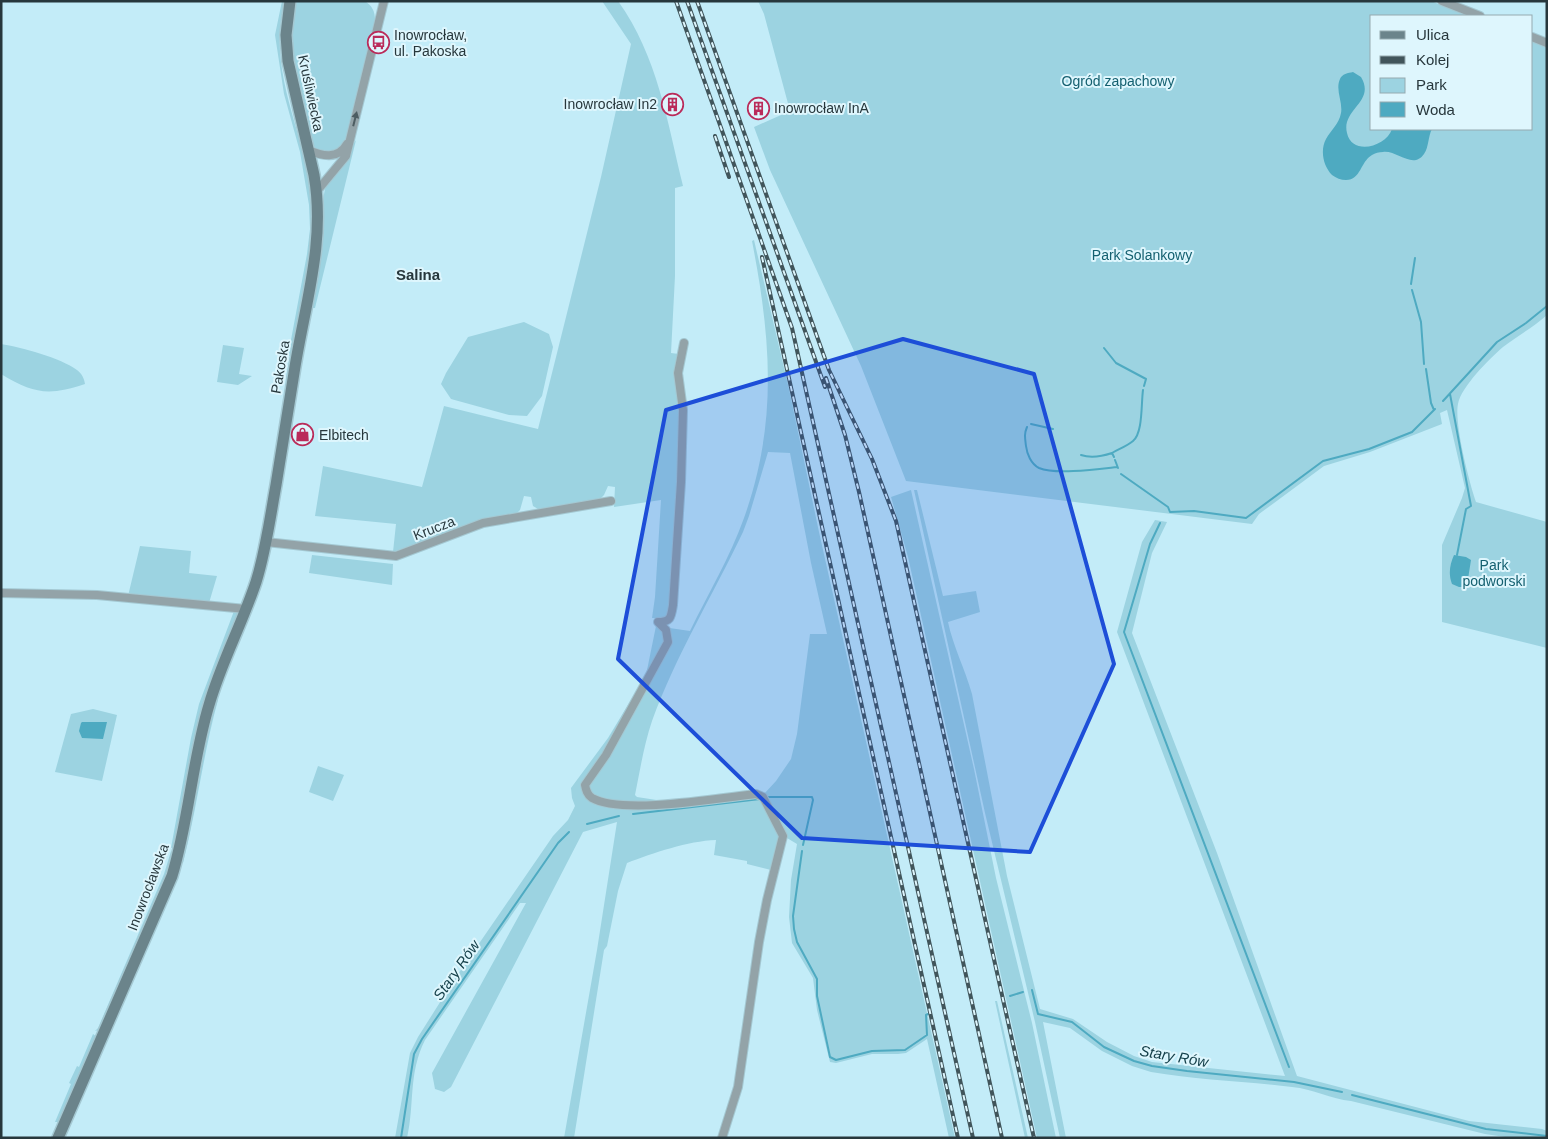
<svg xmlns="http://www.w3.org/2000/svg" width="1548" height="1139" font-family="Arial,sans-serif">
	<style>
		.green { fill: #9cd3e1 }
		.water { fill: #4eaac1 }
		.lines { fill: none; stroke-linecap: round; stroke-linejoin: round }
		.stream { stroke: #4eaac1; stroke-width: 2 }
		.minor-casing { stroke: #a4c8d2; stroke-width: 10 }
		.secondary-casing { stroke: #a4c8d2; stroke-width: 14 }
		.minor { stroke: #93a3a8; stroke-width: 8 }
		.secondary { stroke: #6b848b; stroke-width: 11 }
		.rail-casing { stroke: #41555b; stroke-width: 4 }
		.rail { stroke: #def6fd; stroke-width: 2; stroke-dasharray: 5.5; stroke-linecap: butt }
		.oneway { fill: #4d5d62 }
		.marked { fill: #1d4ed8; fill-opacity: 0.2; stroke: #1d4ed8; stroke-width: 4; stroke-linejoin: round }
		.labels { text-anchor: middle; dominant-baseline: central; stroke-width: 4; stroke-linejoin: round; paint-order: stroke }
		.poi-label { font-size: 14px; fill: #27373c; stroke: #def6fd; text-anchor: start }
		.park-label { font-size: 14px; fill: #146070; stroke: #def6fd }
		.street-label { font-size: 14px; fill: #27373c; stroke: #def6fd }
		.neighbourhood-label { font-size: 15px; font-weight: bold; fill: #27373c; stroke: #def6fd }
		.water-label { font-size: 15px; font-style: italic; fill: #16414b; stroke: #def6fd }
	</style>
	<rect width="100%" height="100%" fill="#c3ecf8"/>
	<path class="green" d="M282,1H285C265,71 307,136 313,204C317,259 299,322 288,377L286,378L290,356H288L307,254L310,229L309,205L300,152L284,94L275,35Z
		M295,1H365C372,6 375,11 375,20L346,141L344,145L332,153L316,150L314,146L308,126L294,70L291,38Z
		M602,1H618C658,57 667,121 683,186L675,188V276L671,353L679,354C681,441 675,526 670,612L665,619L652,618L655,597L661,500L614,507L615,487L608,486L604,495L599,500L538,509L533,506L531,497L524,496L520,510L517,513L482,520L393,552L396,524L315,516L323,466L422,487L444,406L538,429L601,177L631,44Z
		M758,1H1431L1469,16H1372V129H1532V41L1547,47V315C1534,327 1517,336 1503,347C1490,358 1461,387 1458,404C1454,423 1469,482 1476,502L1547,522V648L1442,622V545L1462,498L1465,488L1447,410L1440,413L1442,424L1370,452L1324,466L1259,514L1252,524L906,481L861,366L770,170L754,127L790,111L764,14Z
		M356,140L315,308H311C316,285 322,261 323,238C324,219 320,201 327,183Z
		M754,240L789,389L819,532L955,1138H949L927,1039L906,1053L898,1054H872L836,1063L830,1062L817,1010L813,978L792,943L789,917L791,880L797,844L787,838L764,794L776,781L791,759L797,734L810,634H827L811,563L790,453L768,452L749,516L743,532C713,595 676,655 652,721C644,745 640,770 635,795L637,797L663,801L756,796L762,800L780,836L771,870L747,864V861L714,855L716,840C688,841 653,853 627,863L618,891L607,946L604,950L574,1138H564L597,950L617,822L583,832L451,1087L444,1092L435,1089L432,1073L526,903H520L425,1040C408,1074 415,1103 407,1138H395L410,1053L418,1037L456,977L553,836L568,820L575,806L572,798L571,788L608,738L646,675L656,626L690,631C708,594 730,557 744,518C778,422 771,339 752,241Z
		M524,322L549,334L553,347L542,396L527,416L509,415L451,399L441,384L446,373L468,337Z
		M1,344C21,347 61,358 77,370C82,374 84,378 85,384C49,396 34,394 1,374Z
		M223,345L244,348L239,374L252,376L238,385L217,382Z
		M911,490L974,769L996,878L1032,1023L1056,1138H1037L908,557L891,497Z
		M914,490H917L943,596L976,591L980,612L948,622C953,646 965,669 972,694L1007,876L1040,1009L1073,1019L1107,1042L1134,1056L1152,1062L1285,1076L1117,632L1142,542L1155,520L1167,522L1152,553L1132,633L1217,853L1297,1076L1469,1121L1542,1129L1547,1131V1138H1512L1485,1134L1351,1101C1331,1099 1313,1089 1292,1087C1245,1081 1197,1080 1151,1072L1132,1066L1102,1051L1070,1028L1043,1022L1066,1138H1060L1035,1022L985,813Z
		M140,546L191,551L189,573L217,576L209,603L128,596Z
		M312,555L393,564L392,585L309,573Z
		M234,611L238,612L203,704L195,739L175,847L171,848L191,738L199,704Z
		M214,699L218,700C203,754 197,809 183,863L180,861L204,741Z
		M93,709L117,715L102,781L55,772L71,714Z
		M318,766L344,775L333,801L309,792Z
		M171,851L173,854L167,874L99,1030L95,1031L98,1028L164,874Z
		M995,1001H997L1028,1138H1025Z
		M93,1034L97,1037L60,1122H55L71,1084L69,1083L77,1066L79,1067Z"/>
	<path class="water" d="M1353,72L1361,77C1376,102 1341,109 1347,133C1352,156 1386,147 1392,129H1432C1428,136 1429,147 1424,154C1413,170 1397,150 1383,152C1379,152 1375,153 1372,155C1360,162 1361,180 1346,180C1341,180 1336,178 1332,175C1323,166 1320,150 1326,139C1331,130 1339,124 1341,113C1343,102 1335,90 1340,79C1342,74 1348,73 1353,72Z
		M1454,555L1466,557L1471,560L1468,579L1463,587H1459L1452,584C1448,574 1450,564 1454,555Z
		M82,722H107L103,739L82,738L79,731L81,723Z"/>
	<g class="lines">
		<path class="stream" d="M1411,284L1415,258
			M1412,290L1421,322L1424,364
			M1104,348L1116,363L1146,379L1144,386
			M1426,369L1431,403L1434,410
			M1450,394L1471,506L1466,509L1457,555
			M1443,401L1497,342L1526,323L1547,306
			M1031,424L1053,429
			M1027,427C1024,434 1025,438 1026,446C1027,454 1031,464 1039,468C1056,475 1099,469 1117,467
			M1081,455C1090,458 1103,456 1112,453
			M1114,457L1112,453C1119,449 1127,446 1133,441C1143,433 1141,404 1143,390
			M1115,460L1118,468
			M1121,474L1168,507L1170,512L1194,511L1246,518L1323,461L1369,449L1412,432L1435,409
			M1160,523L1150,544L1124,632L1289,1067
			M766,797H812L813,800L803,845
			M633,814L760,799
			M587,824L619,816
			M802,851L793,916L794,929L797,942L817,979V996L830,1057L836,1060L872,1051L905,1050L927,1035L926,1015L928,1014
			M1032,990L1038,1014L1072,1022L1104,1047L1134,1061L1152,1066L1187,1071L1294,1082L1342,1092
			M1010,996L1023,992
			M1352,1095L1486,1129L1547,1136
			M401,1138L414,1054L422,1039L558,843L569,832"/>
		<defs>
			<path id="minor" d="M1442,1L1480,16
				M1532,37L1547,43
				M308,150C322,156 338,160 347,144
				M317,191L346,156L384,1
				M684,343L678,373L683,410L681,482L673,605C671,617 671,622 658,622L666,630L668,642L606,755L585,785C586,790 587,795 592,798C622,815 720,798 756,794L763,797L783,836L767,900L759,942L738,1087L722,1138
				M266,542L396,556L483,523L611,501
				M1,593L97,595L246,609"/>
			<path id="secondary" d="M58,1138L172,876C189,820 192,761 209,705C221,663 242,624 256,582C266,550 270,518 276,485C282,448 288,411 294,373C304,307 326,243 314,175L288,61L286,35L290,1"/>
		</defs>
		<use href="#minor" class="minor-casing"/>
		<use href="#secondary" class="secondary-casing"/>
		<use href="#minor" class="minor"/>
		<use href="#secondary" class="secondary"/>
		<defs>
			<path id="rail" d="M676,1L792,328L973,1138
				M687,1L825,387
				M697,1L829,370L872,459L896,521L1034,1138
				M715,136L729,177
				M762,257L958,1138
				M826,378L845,435L859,492L1002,1138"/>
		</defs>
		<use href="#rail" class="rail-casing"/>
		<use href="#rail" class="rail"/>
	</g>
	<defs><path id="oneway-solid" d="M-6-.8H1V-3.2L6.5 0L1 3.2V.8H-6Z" transform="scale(1.25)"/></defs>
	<use class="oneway" href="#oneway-solid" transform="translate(355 119) rotate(-76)"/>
	<path class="marked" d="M903,339L1034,374L1114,664L1030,852L802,838L618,659L666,410Z"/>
	<defs>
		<symbol id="bus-ring" viewBox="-11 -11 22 22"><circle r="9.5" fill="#def6fd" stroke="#ba2b5a" stroke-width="1.5"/><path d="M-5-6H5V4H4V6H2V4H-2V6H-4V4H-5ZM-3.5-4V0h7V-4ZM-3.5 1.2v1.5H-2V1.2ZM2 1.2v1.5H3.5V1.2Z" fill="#ba2b5a"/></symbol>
		<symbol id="building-ring" viewBox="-11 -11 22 22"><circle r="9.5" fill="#def6fd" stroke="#ba2b5a" stroke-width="1.5"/><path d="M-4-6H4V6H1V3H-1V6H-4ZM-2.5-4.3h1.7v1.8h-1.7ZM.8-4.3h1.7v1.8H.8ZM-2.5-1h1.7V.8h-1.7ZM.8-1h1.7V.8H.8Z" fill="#ba2b5a"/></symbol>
		<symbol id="shop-ring" viewBox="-11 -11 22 22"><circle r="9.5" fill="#def6fd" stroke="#ba2b5a" stroke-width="1.5"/><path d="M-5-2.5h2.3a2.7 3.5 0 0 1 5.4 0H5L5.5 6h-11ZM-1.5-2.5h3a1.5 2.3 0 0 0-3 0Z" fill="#ba2b5a"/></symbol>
	</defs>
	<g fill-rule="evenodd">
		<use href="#bus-ring" x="366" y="30" width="25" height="25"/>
		<use href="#building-ring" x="660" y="92" width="25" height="25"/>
		<use href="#building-ring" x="746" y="96" width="25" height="25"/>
		<use href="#shop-ring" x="290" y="422" width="25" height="25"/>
	</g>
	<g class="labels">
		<g class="poi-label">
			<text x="394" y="35">Inowrocław,<tspan x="394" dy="16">ul. Pakoska</tspan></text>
			<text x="657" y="104" text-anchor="end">Inowrocław In2</text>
			<text x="774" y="108">Inowrocław InA</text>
			<text x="319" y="435">Elbitech</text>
		</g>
		<g class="park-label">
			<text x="1118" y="81">Ogród zapachowy</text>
			<text x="1142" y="255">Park Solankowy</text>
			<text x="1494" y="565">Park<tspan x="1494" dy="16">podworski</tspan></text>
		</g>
		<g class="street-label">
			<text transform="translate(311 93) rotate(78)">Kruśliwiecka</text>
			<text transform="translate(280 367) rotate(-80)">Pakoska</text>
			<text transform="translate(434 528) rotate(-21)">Krucza</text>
			<text transform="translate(148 887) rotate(-69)">Inowrocławska</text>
		</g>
		<g class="neighbourhood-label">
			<text x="418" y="274">Salina</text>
		</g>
		<g class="water-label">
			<text transform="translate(456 970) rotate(-55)">Stary Rów</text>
			<text transform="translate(1174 1056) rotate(10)">Stary Rów</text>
		</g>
	</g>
	<rect width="1548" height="1139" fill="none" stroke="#27373c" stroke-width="5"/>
	<rect x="1370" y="15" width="162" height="115" fill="#def6fd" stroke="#95aab0"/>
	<rect x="1380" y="31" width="25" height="8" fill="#6b848b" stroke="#95aab0"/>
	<text x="1416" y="40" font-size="15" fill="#27373c">Ulica</text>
	<rect x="1380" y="56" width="25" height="8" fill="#41555b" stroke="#95aab0"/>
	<text x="1416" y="65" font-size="15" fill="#27373c">Kolej</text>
	<rect x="1380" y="78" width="25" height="15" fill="#9cd3e1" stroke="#95aab0"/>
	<text x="1416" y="90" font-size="15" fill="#27373c">Park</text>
	<rect x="1380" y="102" width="25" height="15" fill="#4eaac1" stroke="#95aab0"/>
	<text x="1416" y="115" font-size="15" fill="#27373c">Woda</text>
</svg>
